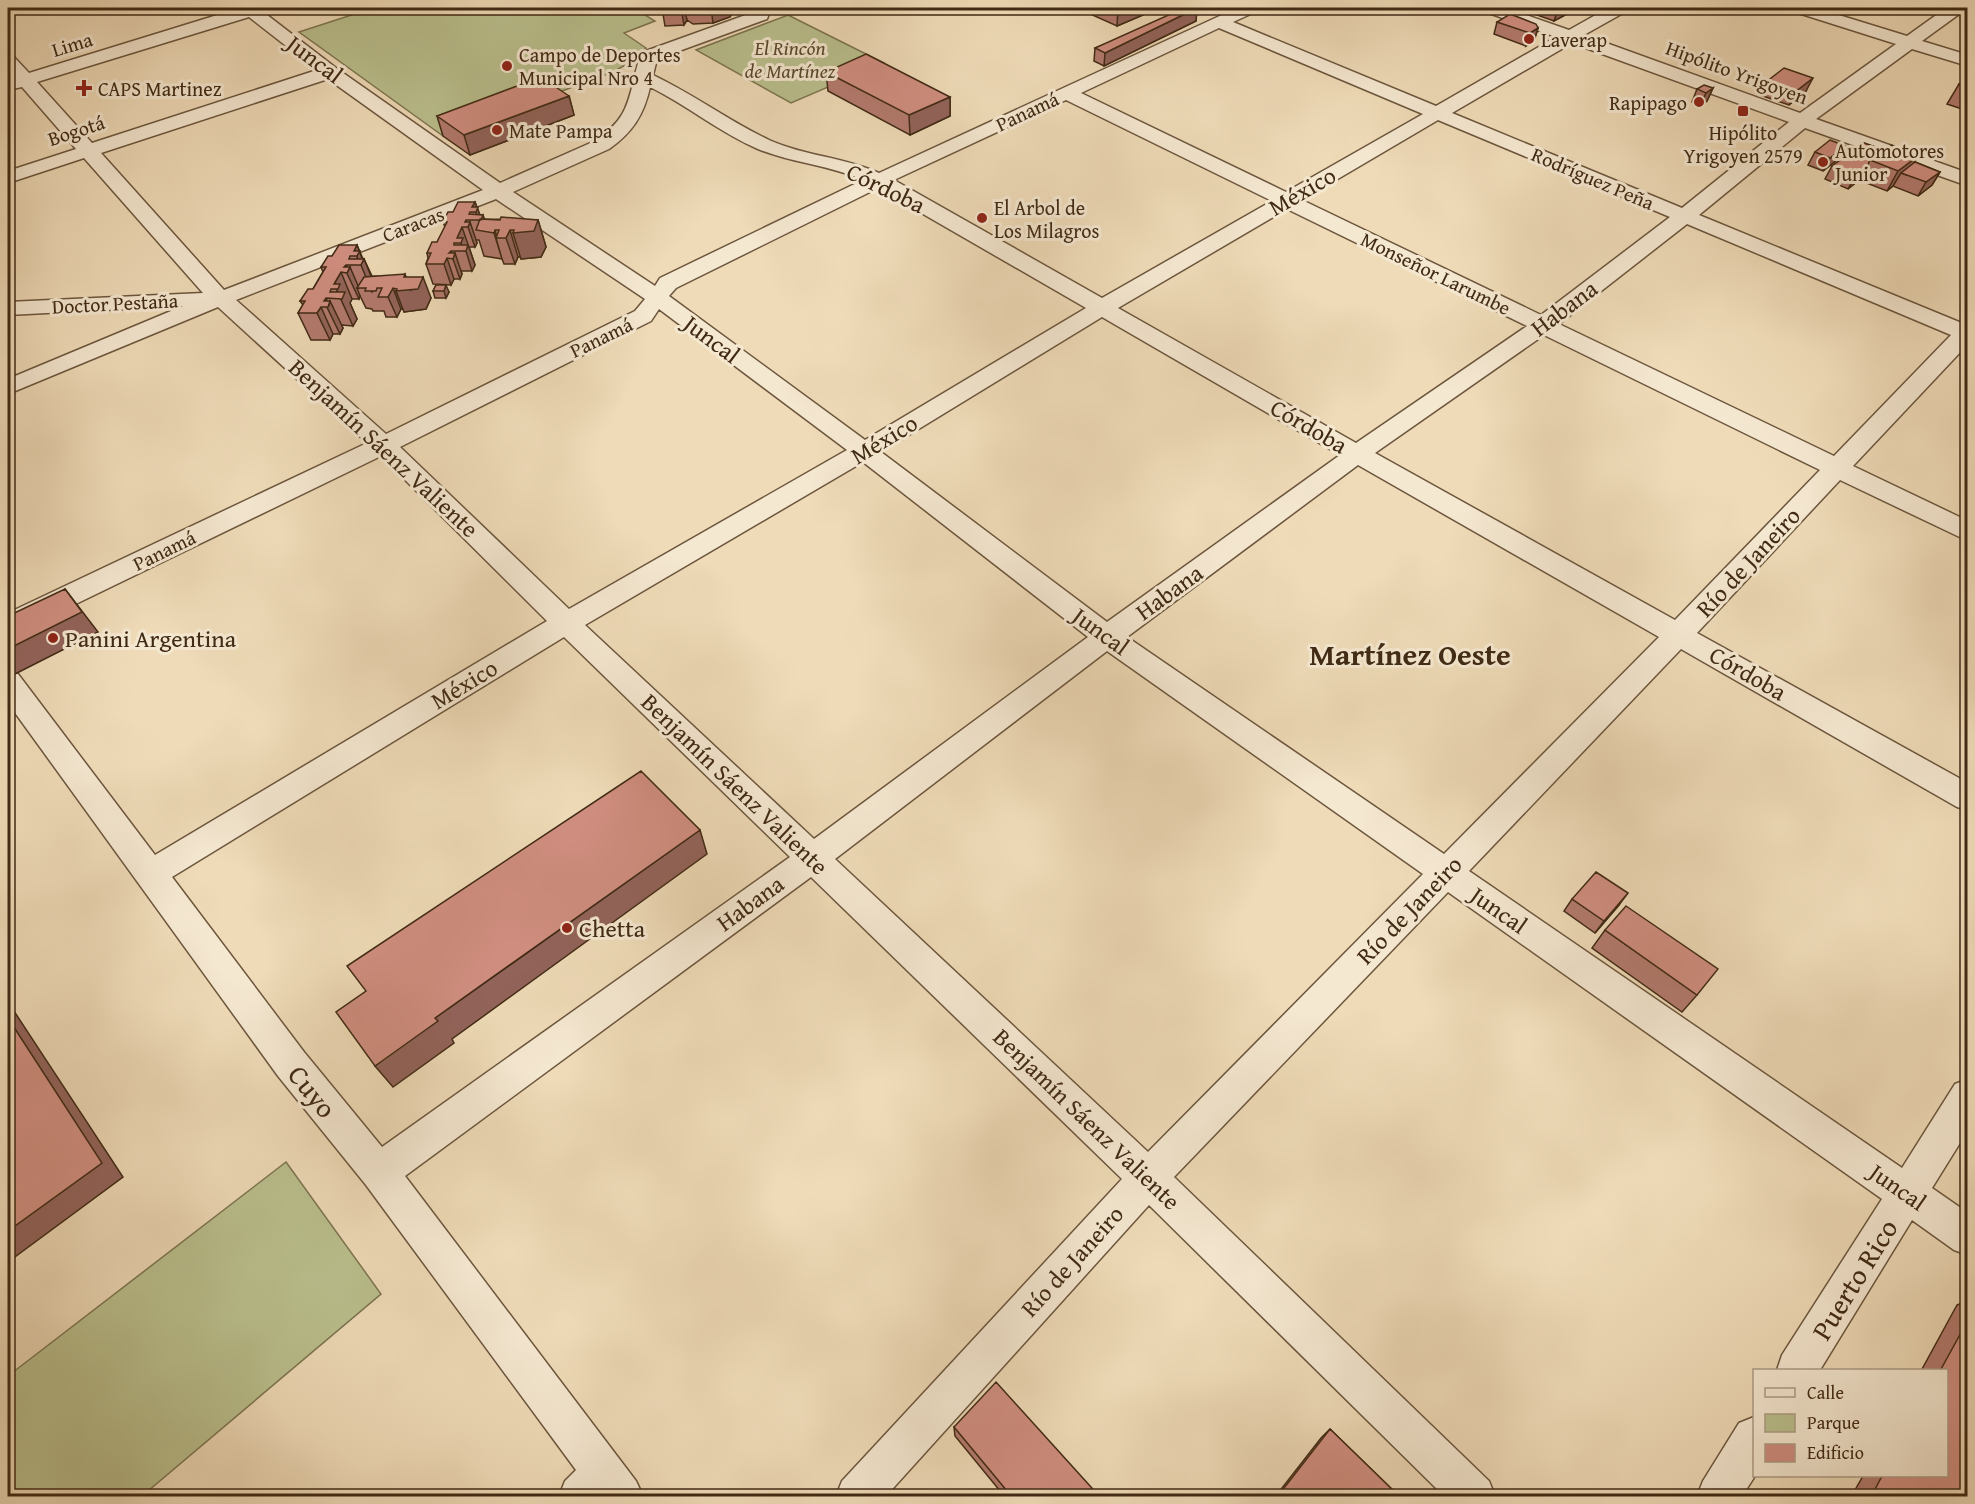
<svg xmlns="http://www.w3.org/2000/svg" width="1975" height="1504" font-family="'Gentium Book Plus',serif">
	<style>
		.green { fill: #bac08e; stroke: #7d7551; stroke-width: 1.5 }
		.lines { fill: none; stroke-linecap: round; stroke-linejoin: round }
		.minor-casing { stroke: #6c563d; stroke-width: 3 }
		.minor { fill: #f5e8d1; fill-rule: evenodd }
		.wall { fill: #b37a6e; stroke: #402a14; stroke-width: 1.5 }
		.shaded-wall { fill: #92635a; stroke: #402a14; stroke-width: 1.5 }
		.building { fill: #d08e80; stroke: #402a14; stroke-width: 1.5 }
		.poi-dot { fill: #8f2418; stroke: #f5e8d1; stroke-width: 2 }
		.labels { text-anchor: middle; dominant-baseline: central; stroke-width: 6; stroke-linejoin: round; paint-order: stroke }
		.far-poi-label { font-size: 20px; fill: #402a14; stroke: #f5e8d1; text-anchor: start }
		.far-street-label { font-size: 20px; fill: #402a14; stroke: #f5e8d1 }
		.far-park-label { font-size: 20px; font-style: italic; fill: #58482c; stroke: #f5e8d1 }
		.street-label { font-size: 24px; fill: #402a14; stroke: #f5e8d1 }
		.poi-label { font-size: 24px; fill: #402a14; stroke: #f5e8d1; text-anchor: start }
		.near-street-label { font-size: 28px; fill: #402a14; stroke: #f5e8d1 }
		.district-label { font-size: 30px; font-weight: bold; fill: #402a14; stroke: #f5e8d1 }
	</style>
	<rect width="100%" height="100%" fill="#efdbb8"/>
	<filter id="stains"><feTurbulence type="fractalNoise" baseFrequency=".00333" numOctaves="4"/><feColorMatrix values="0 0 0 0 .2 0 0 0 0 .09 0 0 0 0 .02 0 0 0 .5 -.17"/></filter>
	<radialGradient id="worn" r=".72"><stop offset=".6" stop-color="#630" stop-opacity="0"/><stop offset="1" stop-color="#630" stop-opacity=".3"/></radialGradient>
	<path class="green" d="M373,8H652L640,12L655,21L624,33L646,48L632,61L615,71L443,136L299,32Z
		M788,15L884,63L791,103L696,50Z
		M286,1162L381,1294L142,1496H8V1376Z"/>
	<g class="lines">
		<defs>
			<path id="minor" d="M240,8H258L336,68L500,183L595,141C622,122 627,110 634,79C636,71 638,60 643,52L754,12L755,8H771L767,19L657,59L653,75C693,94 729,121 769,140C804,156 844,157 879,173L1237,8H1257L1255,12L1233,22L1436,106L1556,37L1486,12L1484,8H1506L1569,30L1608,8H1627L1625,12L1584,35L1800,113L1896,44L1795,12L1793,8H1816L1907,36L1946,8H1964L1962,12L1922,41L1968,55V66L1912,49L1816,119L1968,173V186L1805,128L1699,215L1964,324L1968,323V344L1853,466L1968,521V541L1840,480L1697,633L1968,783V810L1957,807L1681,649L1469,871L1902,1168L1955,1084L1968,1079V1130L1932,1188L1968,1213V1255L1954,1250L1912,1220L1820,1370H1777L1782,1355L1882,1199L1448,892L1174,1177L1489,1481L1495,1496H1444L1149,1205L886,1496H836L842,1481L1122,1179L811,877L405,1176L636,1481L643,1496H559L565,1481L576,1470L366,1185L278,1076L8,703V671L18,674L155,855L547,621L381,456L18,632L8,635V613L367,443L218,307L8,394V379L183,306L8,315V302L203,293L84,158L8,183V171L76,149L22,87L8,90V80L14,78L8,71V56L14,57L29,73ZM249,17L317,70L92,143L37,82ZM1219,28L1423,114L1286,192L1081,93ZM1572,43L1789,122L1682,208L1452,113ZM328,79L483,190L224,290L101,153ZM650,87C687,105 720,133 758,149C792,163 829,165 863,180L660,278L655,286L513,192L609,149C632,133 644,115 650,87ZM1066,100L1272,201L1102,298L894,180ZM1438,120L1670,217L1541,315L1302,200ZM878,188L1086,308L865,440L669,296L676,288ZM496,199L645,299L635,311L386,434L236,300ZM1287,209L1527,326L1356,443L1118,308ZM1687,224L1951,335L1834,456L1559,324ZM659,309L847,450L569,609L400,447L651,321ZM1102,317L1340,455L1107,622L881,452ZM1544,335L1820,470L1675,620L1375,453ZM863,462L1088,637L814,839L585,625ZM1358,465L1659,637L1444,854L1127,637ZM564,637L790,857L382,1147L304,1052L172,877ZM1107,651L1423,874L1148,1152L835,859Z
				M1754,1417L1755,1476L1742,1496H1697L1703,1481L1739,1423Z"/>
		</defs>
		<use href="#minor" class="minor-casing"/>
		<use href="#minor" class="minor"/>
	</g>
	<path class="wall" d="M662,8H732L733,12L730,17L713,23L693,24L687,20L684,25L665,26Z
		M1079,8H1157V9L1117,26L1079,9Z
		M1197,8L1196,21L1104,66L1094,61L1095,48Z
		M1517,8H1569L1567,14L1554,21Z
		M1497,22L1538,28L1534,41L1526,46L1494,34Z
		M826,72L950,97V116L910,135L828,91Z
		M1968,78V111L1947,104L1959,84Z
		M1766,82L1806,91L1789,105L1760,95Z
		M1713,88L1707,101L1700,106L1692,102L1697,89Z
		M569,96L574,115L470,155L443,136L437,116Z
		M1864,143L1915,162L1940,172L1932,185L1918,196L1893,186L1887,191L1859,180L1848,189L1825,179L1832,166Z
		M1815,152L1838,159L1823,171L1808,165Z
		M475,202L480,215L485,219L538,220L546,247L541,257L521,259L520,257H518L515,264H504L502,259L484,256L479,240H476L477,243L475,247H469L475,265L472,271H461L462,274L460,279H454L451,285L433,284L426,264L428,258L427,253L437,242L445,227L443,222L453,212Z
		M357,245L363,259H364L372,276L406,277L431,298L426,309L404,312L403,309H401L397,317H386L384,311H373L372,309L366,308L360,296L359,299H352L350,303L357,319L353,326L341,325L343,328L340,334H333L330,340H311L298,313L303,305L300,301L313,289L323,272L321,267L332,256Z
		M436,285L449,292L446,298H435L433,291Z
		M1572,899L1619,905L1595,933L1564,911Z
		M1605,930L1697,995L1682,1012L1592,948Z
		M1968,1300V1497H1851L1863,1476H1947V1371H1921L1957,1305Z
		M954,1427L1100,1497H1005L955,1436Z
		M1330,1429L1400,1497H1275L1321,1438Z"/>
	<path class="shaded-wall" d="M681,8H684L687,20L684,25Z
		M711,8H732L733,12L730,17L713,23Z
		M1118,8H1157V9L1117,26Z
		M1197,8L1196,21L1104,66L1105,53Z
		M1560,8H1569L1567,14L1554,21L1558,9Z
		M1538,28L1534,41L1526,46L1530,33Z
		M1813,78L1806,91L1789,105L1795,92Z
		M1713,88L1707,101L1700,106L1706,93Z
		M569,96L574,115L470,155L464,135Z
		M950,97V116L910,135L909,115Z
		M1845,146L1838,159L1823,171L1830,158Z
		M1918,156L1907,175L1901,173L1893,186L1887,191L1898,171Z
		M1867,167L1859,180L1848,189L1856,175Z
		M1940,172L1932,185L1918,196L1926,182Z
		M475,202L481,218L483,215L489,232L481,220H478L476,212L472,207Z
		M466,220L468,227L470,222L477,243L475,247L468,227L465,222Z
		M538,220L546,247L541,257L521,259L513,233Z
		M462,227L475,265L472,271L466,251H464L461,243L457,238Z
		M495,230L497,238H496L502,259L494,233Z
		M510,230L518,257L515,264L506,238Z
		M357,245L363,261L364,259L375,286L372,292L361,265L354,251Z
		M451,251L453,258L455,253L462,274L460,279L453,259L449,253Z
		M447,258L454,279L451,285L444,264Z
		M346,265L348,271L350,267L359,288H357L360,296L359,299L344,267Z
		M341,272L352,299L350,303L357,319L353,326L334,284Z
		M405,274L411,290L423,277L431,298L426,309L404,312L396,291Z
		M446,285L449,292L446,298L444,291Z
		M393,288L401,309L397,317L388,297Z
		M326,298L329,305L330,301L343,328L340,334L324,301Z
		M321,307L333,334L330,340L317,313Z
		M65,589L98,632L15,674L8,666V649Z
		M700,830L707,854L452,1039L454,1043L393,1087L375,1066L435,1018Z
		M1628,893L1619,905L1595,933L1604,921Z
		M8,1002L123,1177L8,1262Z"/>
	<path class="building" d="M1184,8H1197L1105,53L1095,48Z
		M1510,14L1536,24L1538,28L1530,33L1497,22Z
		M866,54L950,97L909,115L826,72Z
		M1784,68L1813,78L1795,92L1766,82Z
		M541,77L569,96L464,135L437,116Z
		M1968,78V87L1959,84Z
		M1704,85L1713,88L1706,93L1697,89Z
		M1830,140L1845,146L1830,158L1815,152Z
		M1864,143L1884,150L1870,160L1867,167L1856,175L1832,166Z
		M1891,145L1918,156L1898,171L1870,160Z
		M1915,162L1940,172L1926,182L1901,173Z
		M458,202H475L472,207H478L476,212H470L469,214L483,215L481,220H466L465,222H470L468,227H462L457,238H463L461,243H454V245H468L466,251H451L449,253H455L453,259L447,258L444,264H426L431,253H427L432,242H437L447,222H443L448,212H453Z
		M501,217L538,220L534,231L513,233L514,230H510L506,238H496L499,230H495L494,233L476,230L480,219L500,220Z
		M339,245H357L354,251H360L357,256H350L349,259H364L361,265H346L344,267H350L347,273L341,272L334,284H340L338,289H331L330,292H345L342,299L326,298L324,301H330L328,307H321L317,313H298L305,301H300L308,289H313L326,267H321L328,256H332Z
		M405,274L404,277H423L418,289L396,291L397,289L393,288L388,297H378L382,288H377L376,291H365L366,288H357L364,277Z
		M436,285H446L444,291H433Z
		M65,589L82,612L8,649V616Z
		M641,771L700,830L435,1018L438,1021L375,1066L336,1012L366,991L347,966Z
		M1596,872L1628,893L1604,921L1572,899Z
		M1626,906L1718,969L1697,995L1605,930Z
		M8,1018L102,1163L8,1231Z
		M1968,1320V1497H1871L1882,1476H1947V1371H1940Z
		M996,1382L1100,1497H1012L954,1427Z
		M1330,1429L1400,1497H1277Z"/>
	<g class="poi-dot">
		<circle cx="1529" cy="39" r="6"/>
		<circle cx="507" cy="66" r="6"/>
		<path d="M81 79h6v6h6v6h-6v6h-6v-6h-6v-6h6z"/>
		<circle cx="1699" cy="102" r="6"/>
		<rect x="1737" y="105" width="12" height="12" rx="3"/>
		<circle cx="497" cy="130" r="6"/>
		<circle cx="1823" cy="162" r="6"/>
		<circle cx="982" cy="218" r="6"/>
		<circle cx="53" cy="638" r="6"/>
		<circle cx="567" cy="928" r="6"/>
	</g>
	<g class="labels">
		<g class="far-poi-label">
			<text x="1541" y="39">Laverap</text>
			<text x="519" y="54">Campo de Deportes<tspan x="519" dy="23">Municipal Nro 4</tspan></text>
			<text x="98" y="88">CAPS Martinez</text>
			<text x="1687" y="102" text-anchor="end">Rapipago</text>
			<text x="509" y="130">Mate Pampa</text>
			<text x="1743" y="132" text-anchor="middle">Hipólito<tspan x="1743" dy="23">Yrigoyen 2579</tspan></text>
			<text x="1835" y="150">Automotores<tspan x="1835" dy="23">Junior</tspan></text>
			<text x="994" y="207">El Arbol de<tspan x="994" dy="23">Los Milagros</tspan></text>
		</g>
		<g class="far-street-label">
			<text transform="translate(72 44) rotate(-17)">Lima</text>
			<text transform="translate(1737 72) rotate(20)">Hipólito Yrigoyen</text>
			<text transform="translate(1027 111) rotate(-25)">Panamá</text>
			<text transform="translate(76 130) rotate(-18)">Bogotá</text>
			<text transform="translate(1593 178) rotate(23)">Rodríguez Peña</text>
			<text transform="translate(413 224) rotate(-21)">Caracas</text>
			<text transform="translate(1436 273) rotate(26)">Monseñor Larumbe</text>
			<text transform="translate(115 303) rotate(-3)">Doctor Pestaña</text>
			<text transform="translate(601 337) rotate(-26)">Panamá</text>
			<text transform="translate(164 550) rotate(-26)">Panamá</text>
		</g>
		<g class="far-park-label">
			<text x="790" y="47">El Rincón<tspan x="790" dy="23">de Martínez</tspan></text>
		</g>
		<g class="street-label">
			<text transform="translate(315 59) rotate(37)">Juncal</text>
			<text transform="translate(886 188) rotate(26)">Córdoba</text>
			<text transform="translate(1302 191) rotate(-30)">México</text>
			<text transform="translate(1564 308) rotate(-37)">Habana</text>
			<text transform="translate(712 339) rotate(37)">Juncal</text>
			<text transform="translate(1309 426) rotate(30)">Córdoba</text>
			<text transform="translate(884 439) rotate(-31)">México</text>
			<text transform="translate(384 448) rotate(43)">Benjamín Sáenz Valiente</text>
			<text transform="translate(1748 562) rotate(-47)">Río de Janeiro</text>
			<text transform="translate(1169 592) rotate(-36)">Habana</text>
			<text transform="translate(1101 631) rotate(36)">Juncal</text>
			<text transform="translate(1748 673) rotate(30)">Córdoba</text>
			<text transform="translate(464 684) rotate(-31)">México</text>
			<text transform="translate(735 784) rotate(44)">Benjamín Sáenz Valiente</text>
			<text transform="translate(750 903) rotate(-36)">Habana</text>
			<text transform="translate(1409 910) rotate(-46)">Río de Janeiro</text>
			<text transform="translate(1499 910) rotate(35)">Juncal</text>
			<text transform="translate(1087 1119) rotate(44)">Benjamín Sáenz Valiente</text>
			<text transform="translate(1898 1187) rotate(35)">Juncal</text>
			<text transform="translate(1072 1261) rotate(-48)">Río de Janeiro</text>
		</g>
		<g class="poi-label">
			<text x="65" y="638">Panini Argentina</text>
			<text x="579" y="928">Chetta</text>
		</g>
		<g class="near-street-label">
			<text transform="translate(313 1091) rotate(51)">Cuyo</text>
			<text transform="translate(1854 1279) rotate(-58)">Puerto Rico</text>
		</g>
		<g class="district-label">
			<text x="1410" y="654">Martínez Oeste</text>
		</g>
	</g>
	<rect width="1975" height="1504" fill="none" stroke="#efdbb8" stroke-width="30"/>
	<rect x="9" y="9" width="1957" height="1486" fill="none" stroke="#402a14" stroke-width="3"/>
	<rect x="15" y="15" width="1945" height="1474" fill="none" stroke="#402a14" stroke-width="1.5"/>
	<rect x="1753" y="1369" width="195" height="108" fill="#f5e8d1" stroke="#ad9c85" stroke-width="1.5"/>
	<rect x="1765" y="1388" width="30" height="9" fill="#f5e8d1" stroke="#ad9c85" stroke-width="1.5"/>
	<text x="1807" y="1399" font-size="18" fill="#402a14">Calle</text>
	<rect x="1765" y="1414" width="30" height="18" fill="#bac08e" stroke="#ad9c85" stroke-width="1.5"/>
	<text x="1807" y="1429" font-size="18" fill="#402a14">Parque</text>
	<rect x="1765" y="1444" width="30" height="18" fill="#d08e80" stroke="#ad9c85" stroke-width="1.5"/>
	<text x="1807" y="1459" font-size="18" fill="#402a14">Edificio</text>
	<rect width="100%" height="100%" filter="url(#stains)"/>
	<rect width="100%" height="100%" fill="url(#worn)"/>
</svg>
